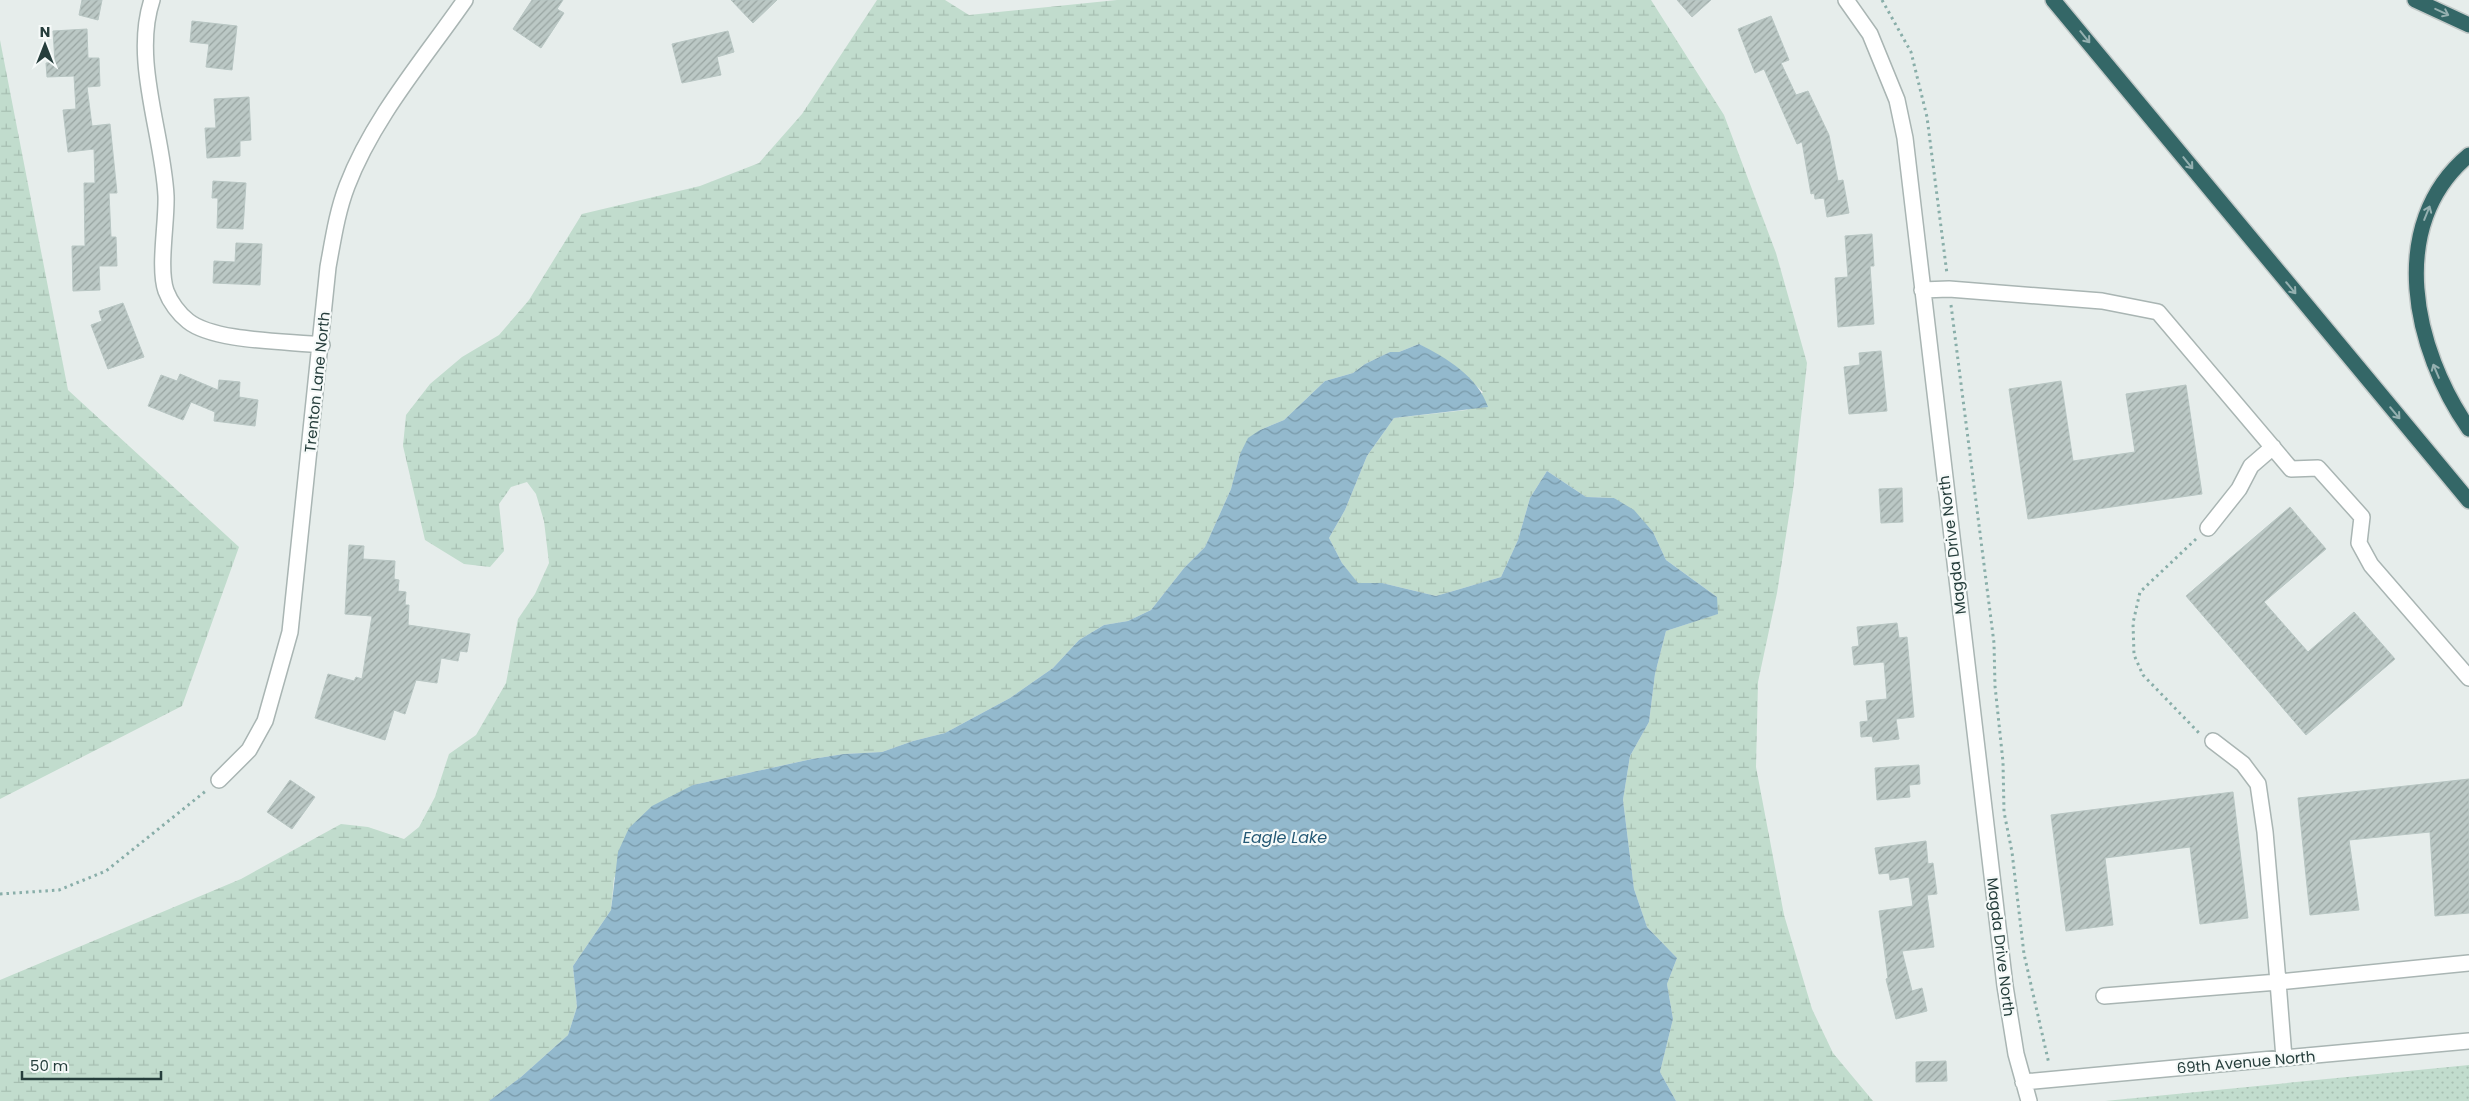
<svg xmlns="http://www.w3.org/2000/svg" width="2469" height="1101" font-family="Poppins,sans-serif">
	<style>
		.green { fill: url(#green-dots) }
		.wetland { fill: url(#wetland-marsh) }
		.water { fill: url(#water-waves) }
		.building { fill: url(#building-hatch); stroke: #b8c6c3 }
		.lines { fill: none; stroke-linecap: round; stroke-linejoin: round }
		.minor-casing { stroke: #a9b5b3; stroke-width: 18 }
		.highway-casing { stroke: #c2c9c8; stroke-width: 18 }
		.path { stroke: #89aea9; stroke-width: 3; stroke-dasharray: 2.5 4; stroke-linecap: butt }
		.minor { stroke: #fff; stroke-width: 15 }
		.highway { stroke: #346767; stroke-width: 15 }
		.oneway { stroke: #95b0b0 }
		.labels { text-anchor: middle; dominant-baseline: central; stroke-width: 4.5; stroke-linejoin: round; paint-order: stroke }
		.street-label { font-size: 15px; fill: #263e3c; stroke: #f6faf9 }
		.water-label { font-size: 16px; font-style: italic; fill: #255975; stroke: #f6faf9 }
	</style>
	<defs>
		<pattern id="green-dots" width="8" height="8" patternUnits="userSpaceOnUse" patternTransform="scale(1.25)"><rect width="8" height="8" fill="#c1dccd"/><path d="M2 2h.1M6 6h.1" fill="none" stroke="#a6beb1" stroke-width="1.8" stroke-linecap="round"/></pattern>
		<pattern id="wetland-marsh" width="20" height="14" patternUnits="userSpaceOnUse" patternTransform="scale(1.25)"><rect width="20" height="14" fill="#c1dccd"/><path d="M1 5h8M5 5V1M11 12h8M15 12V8" fill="none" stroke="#a6beb1"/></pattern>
		<pattern id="water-waves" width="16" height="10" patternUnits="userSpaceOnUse" patternTransform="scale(1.25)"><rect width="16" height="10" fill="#93b9cd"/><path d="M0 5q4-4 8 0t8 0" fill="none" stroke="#7898a8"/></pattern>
		<pattern id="building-hatch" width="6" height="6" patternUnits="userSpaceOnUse" patternTransform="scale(1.25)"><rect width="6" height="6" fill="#bbc8c5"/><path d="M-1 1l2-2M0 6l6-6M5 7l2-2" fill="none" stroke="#98a4a1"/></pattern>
	</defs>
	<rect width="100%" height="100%" fill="#e6edeb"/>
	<path class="green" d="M2469,1065V1101H2105Z"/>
	<path class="wetland" d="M877,0H945L969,15L1117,0H1651L1724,115L1776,253L1807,363L1793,490L1777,593L1758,682L1756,767L1784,915L1812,1009L1833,1053L1873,1101H1676L1660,1072L1673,1019L1667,984L1677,958L1647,927L1634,889L1623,800L1630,756L1649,722L1655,674L1666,631L1717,614V597L1666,560L1653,532L1614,498L1586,497L1547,471L1530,498L1518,540L1501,577L1436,596L1382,583L1358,584L1342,563L1329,538L1345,510L1367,456L1394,418L1467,410L1483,392L1451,363L1419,344L1399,352H1390L1365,364L1353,373L1325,381L1284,420L1260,430L1240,454L1231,489L1205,547L1184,568L1151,610L1128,621L1104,625L1079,640L1053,668L1010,698L945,733L913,741L882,752L844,754L812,759L693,785L614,878L611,910L573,966L577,1007L568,1035L521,1077L489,1101H0V980L241,879L341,824L368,827L404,839L419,827L435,797L449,754L476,735L506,683L518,619L535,594L549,563L544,521L536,494L527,482L511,487L499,504L504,551L490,567L464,564L425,540L403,446L406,415L430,384L462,357L499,335L529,300L582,214L700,186L759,163L802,114Z
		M0,40L68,390L239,547L182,706L0,799Z"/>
	<path class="water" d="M1419,344C1447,358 1478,377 1488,407L1394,418L1367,456L1345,510L1329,538L1342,563L1358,583H1382L1436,596L1501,577L1518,540L1530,498L1547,471L1586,497L1614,498L1634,510L1653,532L1666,560L1717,597L1718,614L1666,631L1655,674L1649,722L1630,756L1623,800L1634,889L1647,927L1677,958L1667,984L1673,1019L1660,1072L1676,1101H489L521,1077L568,1035L577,1007L573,966L611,910L618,852L629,828L652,806L693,785L812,759L844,754L882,752L913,741L945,733L1010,698L1053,668L1079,640L1104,625L1128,621L1151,610L1184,568L1205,547L1231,489L1240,454L1248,438L1260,430L1284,420L1325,381L1353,373L1365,364L1390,352H1399Z"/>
	<path class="building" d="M82,0H102L98,20L79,15Z
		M532,0H563L557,9L564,13L541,48L513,29Z
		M731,0H777L753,23Z
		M1677,0H1711L1692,17Z
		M1771,16L1789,60L1781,63L1796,95L1808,91L1829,135L1838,181L1843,180L1849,213L1827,217L1824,198L1815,199L1814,193L1811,194L1802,142L1797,144L1764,69L1755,73L1738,29Z
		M192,21L237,26L232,70L206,67L209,44L190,42Z
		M87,29L88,58H99L100,86L87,87L92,126L110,124L117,193H109L111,237H116L117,266H99L100,290L73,291L72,246H85L84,183H95L94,149L68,152L63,110L76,109L74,76L47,77L46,63L55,62L53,31Z
		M728,31L734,52L717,57L721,75L682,83L672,44Z
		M249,97L251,140L240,141V156L207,158L205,128H216L214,99Z
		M213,181L246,183L243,229L217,228L218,198H212Z
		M1872,234L1874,266H1870L1874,324L1838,327L1835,278L1848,277L1845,236Z
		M236,243L262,244L260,285L213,283L214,261L235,262Z
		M123,303L144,357L108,369L91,325L102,321L99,311Z
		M1881,351L1887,411L1849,414L1844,367L1860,365L1859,353Z
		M180,374L218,390L219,380L240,382L239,397L258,400L255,426L214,421L215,412L191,402L183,420L148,406L161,375L177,381Z
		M2061,381L2073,461L2135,452L2126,394L2186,385L2202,494L2028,519L2009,389Z
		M1902,488L1903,522L1881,523L1879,489Z
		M2290,507L2326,549L2264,602L2308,652L2354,612L2395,659L2306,735L2186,596Z
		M349,545L364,546L363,559L395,561L394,579L399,580L398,591L406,592L405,605H409L408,625L470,634L467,652L460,651L458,661L441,658L437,683L416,680L405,714L394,710L385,740L315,718L328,674L354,681L356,677L362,679L372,616L345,614Z
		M1897,623L1899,638L1907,637L1914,717L1896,719L1899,739L1873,742L1872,736L1861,737L1860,722L1868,721L1866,701L1887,699L1884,662L1854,665L1852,647L1859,646L1857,627Z
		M1919,765L1920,784L1909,785L1910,797L1877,800L1875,768Z
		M2469,779V913L2435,916L2430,832L2349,840L2359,910L2310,915L2298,798Z
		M290,780L315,797L292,829L267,812Z
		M2233,792L2248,918L2200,924L2190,847L2105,858L2113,925L2066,931L2051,815Z
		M1926,841L1928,864L1933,863L1937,894L1927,895L1934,947L1902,951L1912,991L1922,988L1927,1011L1896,1019L1886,979L1888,978L1879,911L1913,906L1909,877L1890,880L1889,873L1879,874L1875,848Z
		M1946,1061L1947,1081L1916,1082V1062Z"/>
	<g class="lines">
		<defs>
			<path id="minor" d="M152,0C132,60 163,134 166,196C167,222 158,268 166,291C170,302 179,314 188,321C214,342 288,341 322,345
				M1846,0L1870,34L1897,100L1905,138L2005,986L2016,1054L2029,1101
				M1922,290L1949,289L2102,301L2158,312L2291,469L2318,468L2362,517L2359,543L2371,565L2469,678
				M2208,528L2239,489L2251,466L2273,447
				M219,780L249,750L265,721L290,632L328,267C333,240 337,212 347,186C373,118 424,59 465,0
				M2104,996L2278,982L2265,832L2258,784L2243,764L2213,741
				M2284,1058L2278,982L2469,963
				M2023,1082L2469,1041"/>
			<path id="highway" d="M2053,0L2469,501
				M2415,0L2469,25
				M2469,155C2385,225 2414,350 2469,429"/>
		</defs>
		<use href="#minor" class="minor-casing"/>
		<use href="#highway" class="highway-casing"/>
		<path class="path" d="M1882,0L1911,52L1927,117L1947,274
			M1951,305L1994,643L1995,686L2003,762L2004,812L2012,852L2024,954L2049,1064
			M2196,539L2140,592L2133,623L2134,655L2143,675L2199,733
			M0,894L59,890L106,871L207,790"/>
		<use href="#minor" class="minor"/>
		<use href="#highway" class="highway"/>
	</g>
	<defs><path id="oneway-shaft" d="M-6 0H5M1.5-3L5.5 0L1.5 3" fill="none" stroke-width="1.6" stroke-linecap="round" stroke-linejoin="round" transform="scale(1.25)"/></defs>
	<g class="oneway">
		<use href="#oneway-shaft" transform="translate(2442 12) rotate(25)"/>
		<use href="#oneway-shaft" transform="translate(2085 37) rotate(51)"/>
		<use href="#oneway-shaft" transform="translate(2188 163) rotate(51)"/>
		<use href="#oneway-shaft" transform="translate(2427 213) rotate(-68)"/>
		<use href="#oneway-shaft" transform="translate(2291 288) rotate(50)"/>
		<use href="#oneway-shaft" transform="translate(2436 371) rotate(-113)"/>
		<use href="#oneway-shaft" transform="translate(2395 413) rotate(50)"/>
	</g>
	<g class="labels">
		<g class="street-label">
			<text transform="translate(317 382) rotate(-84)">Trenton Lane North</text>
			<text transform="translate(1952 545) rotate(-97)">Magda Drive North</text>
			<text transform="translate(2001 947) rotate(83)">Magda Drive North</text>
			<text transform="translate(2246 1062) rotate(-5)">69th Avenue North</text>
		</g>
		<g class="water-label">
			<text x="1285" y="837">Eagle Lake</text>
		</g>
	</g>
	<g transform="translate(45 45)" stroke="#f6faf9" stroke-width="4" paint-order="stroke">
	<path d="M0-4L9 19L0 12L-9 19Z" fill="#263e3c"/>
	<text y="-8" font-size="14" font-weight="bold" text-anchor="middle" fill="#263e3c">N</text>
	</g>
	<path d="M22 1071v8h139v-8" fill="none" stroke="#263e3c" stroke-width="2.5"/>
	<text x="30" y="1071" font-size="15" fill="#263e3c" stroke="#f6faf9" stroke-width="4" paint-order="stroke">50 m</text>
</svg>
